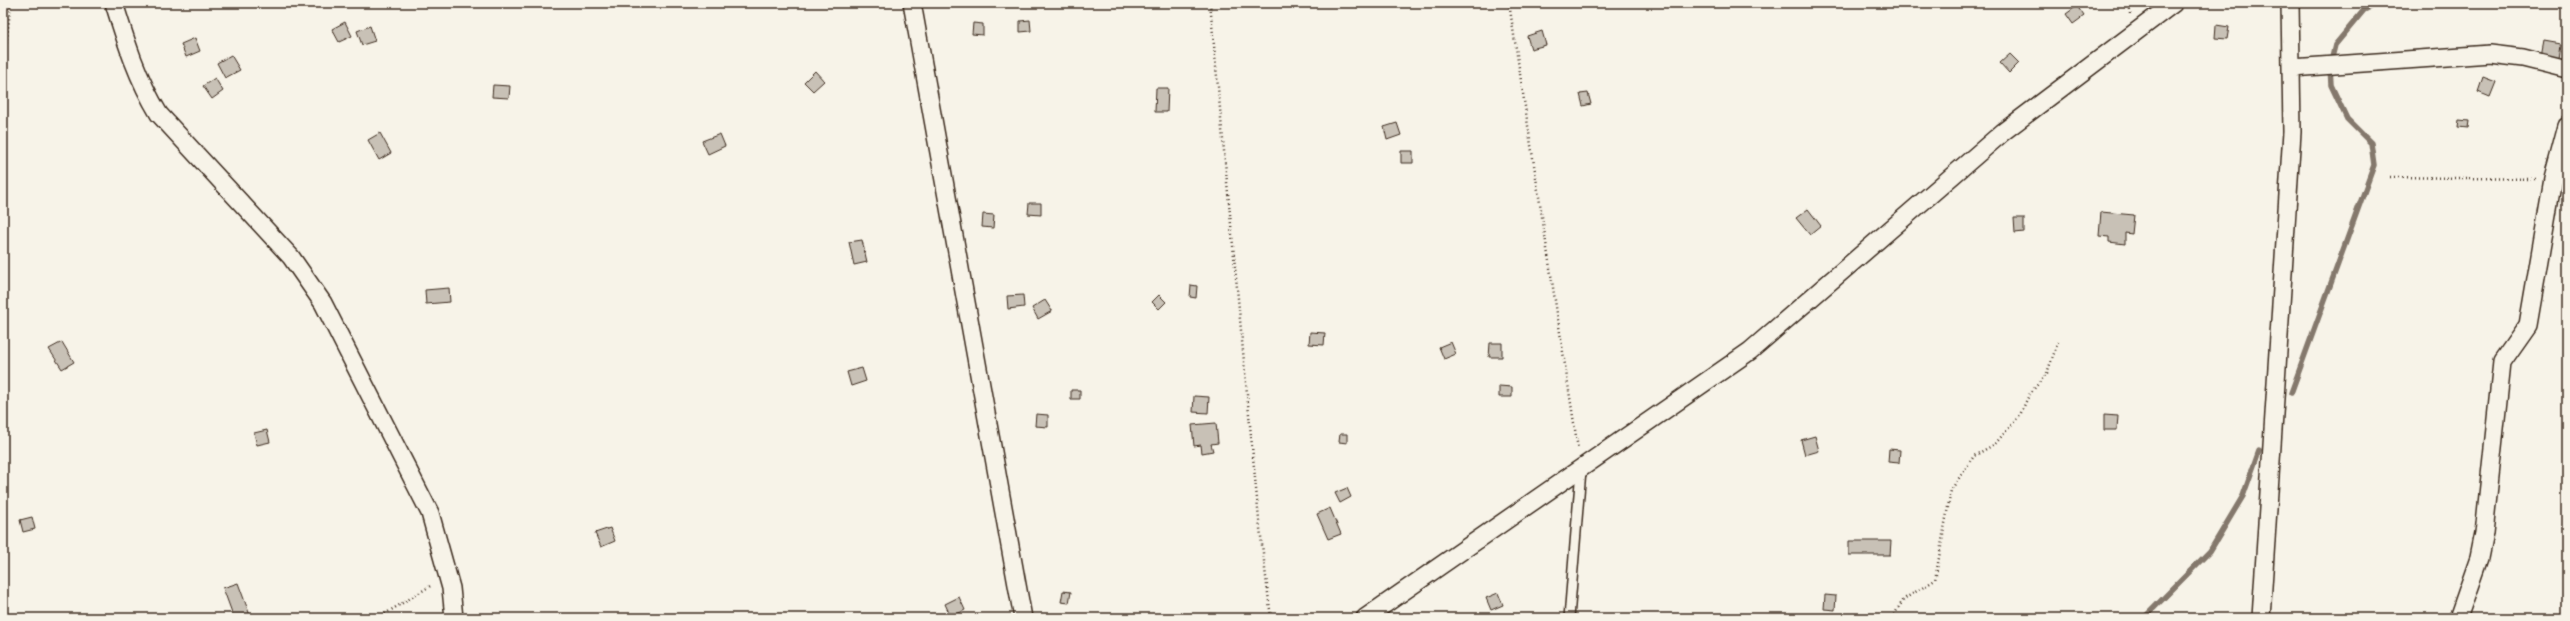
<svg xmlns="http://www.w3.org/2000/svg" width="2570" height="621" font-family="'Shantell Sans',sans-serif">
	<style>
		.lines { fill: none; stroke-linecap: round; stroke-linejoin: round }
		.stream { stroke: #84786c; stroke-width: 5.5 }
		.building { fill: #c8c1b6; stroke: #3b2a1e }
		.service-casing { stroke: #3b2a1e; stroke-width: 12 }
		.minor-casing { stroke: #3b2a1e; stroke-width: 20 }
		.path { stroke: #3b2a1e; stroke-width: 2.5; stroke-dasharray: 1 3; stroke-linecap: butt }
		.service { stroke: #f7f3e8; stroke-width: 9 }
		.minor { stroke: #f7f3e8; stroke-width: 17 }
	</style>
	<rect width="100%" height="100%" fill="#f7f3e8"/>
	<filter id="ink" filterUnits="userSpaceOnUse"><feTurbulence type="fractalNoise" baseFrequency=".025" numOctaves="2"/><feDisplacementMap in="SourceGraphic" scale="8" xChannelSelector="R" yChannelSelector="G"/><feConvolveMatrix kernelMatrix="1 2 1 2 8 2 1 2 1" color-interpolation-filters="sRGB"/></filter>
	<g filter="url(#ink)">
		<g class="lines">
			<path class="stream" d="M2291,393L2374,165L2371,143L2347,119L2331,85L2330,66L2335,45L2364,10L2379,3
				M2144,618L2210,551L2243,496L2259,451"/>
		</g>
		<path class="building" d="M2077,6L2084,16L2073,24L2066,14Z
			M1030,20L1031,31L1020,32V21Z
			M345,22L352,36L339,42L332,29Z
			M973,23L983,24V35L972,34Z
			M2216,25L2229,27L2227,39L2215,38Z
			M370,26L375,41L362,45L357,31Z
			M1542,31L1546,45L1531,49L1527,36Z
			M195,38L200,51L186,57L181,44Z
			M2544,41L2561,44L2559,59L2541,57Z
			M2010,54L2019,63L2009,73L2000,63Z
			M231,55L240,70L225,78L217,63Z
			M815,71L824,81L813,91L804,82Z
			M2483,77L2496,82L2490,97L2478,92Z
			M215,78L223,91L212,99L203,86Z
			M493,85L510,86L509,98L492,97Z
			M1156,88H1168L1167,112H1155Z
			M1588,93L1591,104L1583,106L1580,94Z
			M2459,120L2469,121L2468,128L2458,127Z
			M1397,123L1401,135L1387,140L1384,127Z
			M380,133L391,153L379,160L368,140Z
			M720,134L725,146L708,154L702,141Z
			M1401,151H1413V163H1401Z
			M1029,203H1041V215L1028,214Z
			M1808,209L1821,226L1810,235L1796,218Z
			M2101,212L2134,215L2132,234L2125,233V244L2109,242V237L2099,236Z
			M983,214L994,215L993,228L982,227Z
			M2014,218H2024V232L2015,233Z
			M862,240L867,262L854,265L849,242Z
			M1191,285L1197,286L1196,298L1190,297Z
			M449,288L450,302L426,304L425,290Z
			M1023,295L1024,307L1008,309L1007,296Z
			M1159,295L1166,302L1159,309L1152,302Z
			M1045,300L1052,311L1038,319L1032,308Z
			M1310,332L1325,333L1324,345L1309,344Z
			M62,342L74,362L62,369L49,349Z
			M1451,342L1456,354L1444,359L1439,347Z
			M1490,343H1502V357H1489Z
			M862,368L866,381L851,386L847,372Z
			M1499,386L1512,387V397H1499Z
			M1071,390H1080V399H1071Z
			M1194,396L1209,397L1208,413L1193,412Z
			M1036,414L1048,415V427L1035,426Z
			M2104,415L2118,416L2117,430H2104Z
			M1216,423L1218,443L1211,444L1213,451L1202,453L1201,445L1194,446L1192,425Z
			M267,430L270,442L257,445L254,433Z
			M1340,434H1347V443L1339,442Z
			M1815,436L1819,451L1805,455L1801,440Z
			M1889,449L1900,450L1899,463L1888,462Z
			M1347,488L1351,497L1340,503L1335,493Z
			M1330,508L1341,534L1328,539L1317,514Z
			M32,517L35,529L23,532L20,520Z
			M610,528L615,541L601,547L595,533Z
			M1849,541H1891L1890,555H1849Z
			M238,583L251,618H234L223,588Z
			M1063,591L1071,592L1069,603L1061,602Z
			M1498,593L1503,605L1491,610L1486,598Z
			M1825,595L1836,596L1835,610L1824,609Z
			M959,597L965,610L951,617L945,604Z"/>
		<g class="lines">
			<defs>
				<path id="service" d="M1569,618L1581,470"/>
				<path id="minor" d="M114,3C126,42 137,78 159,114L291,257L323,303L430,513L451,588L454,618
					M912,3L1023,618
					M2292,68L2490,54L2523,58L2567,69
					M1365,618L1750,351L2003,132L2174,3
					M2261,618L2292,132L2290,3
					M2458,618L2479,558L2484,533L2502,362L2528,325L2553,179L2567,126"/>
			</defs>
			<use href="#service" class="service-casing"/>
			<use href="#minor" class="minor-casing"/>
			<path class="path" d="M1210,3L1259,520L1271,618
				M1509,3L1578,449
				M2130,14V3
				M3,71L11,3
				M3,99L7,122L3,130
				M2390,177L2535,179
				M378,618L432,585
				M1892,618L1904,599L1935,580L1951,490L1974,456L1995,444L2020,415L2029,395L2047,373L2058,342"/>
			<use href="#service" class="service"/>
			<use href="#minor" class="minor"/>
		</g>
	</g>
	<rect width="2570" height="621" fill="none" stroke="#f7f3e8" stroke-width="16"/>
	<rect x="8" y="8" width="2554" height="605" fill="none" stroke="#3b2a1e" stroke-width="1.5" filter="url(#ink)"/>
</svg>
